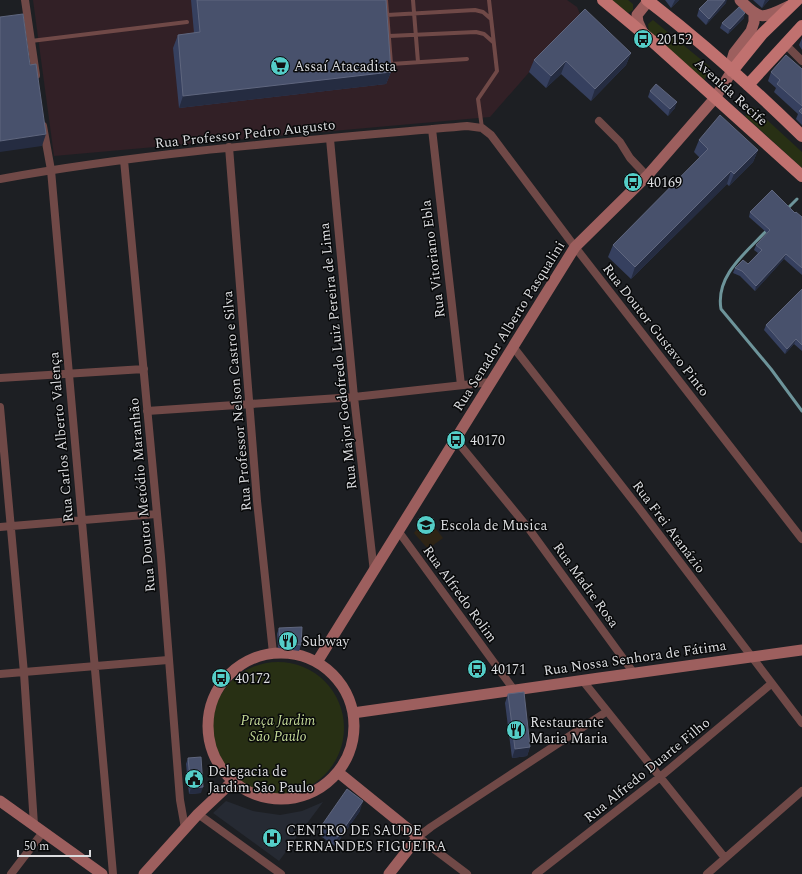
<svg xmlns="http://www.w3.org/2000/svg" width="802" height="874" font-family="Spectral,serif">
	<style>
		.commercial { fill: #322026 }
		.built { fill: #262a33 }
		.education { fill: #2e2415 }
		.green { fill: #283014 }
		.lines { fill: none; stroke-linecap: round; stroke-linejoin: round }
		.stream { stroke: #6d949a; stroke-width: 3 }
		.lane { stroke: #704947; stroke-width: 4 }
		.street { stroke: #704947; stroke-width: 8 }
		.secondary { stroke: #9d5f5e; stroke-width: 11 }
		.primary { stroke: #c0716f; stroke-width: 12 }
		.wall { fill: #36405f }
		.shaded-wall { fill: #252c41 }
		.building { fill: #48516c; stroke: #5f667e }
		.labels { text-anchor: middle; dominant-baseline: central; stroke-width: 3; stroke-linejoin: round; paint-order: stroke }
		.poi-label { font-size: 14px; fill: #dbdcdf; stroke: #08090a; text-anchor: start }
		.street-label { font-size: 14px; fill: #dbdcdf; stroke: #08090a }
		.park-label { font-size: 14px; font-style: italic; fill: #c3d896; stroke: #08090a }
	</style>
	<rect width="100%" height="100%" fill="#1d1f23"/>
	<path class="commercial" d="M33,0H567L577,7L580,14L490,117L54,156Z"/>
	<path class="built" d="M226,801L253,811L280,815L302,811L323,802L279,861L213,813Z"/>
	<path class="education" d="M426,516L443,538L428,549L414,533Z"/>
	<path class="green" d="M610,0H628L633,4V10L628,13Z
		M653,20L710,67L704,81L649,32L648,24Z
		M753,107L802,152V168L745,116Z
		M212 728a66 66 0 1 1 132 0a66 66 0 1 1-132 0Z"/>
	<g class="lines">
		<path class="stream" d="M787,209L797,199
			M768,229C747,252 715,275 721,309L771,369L802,411"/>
		<path class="lane" d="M386,0L391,64L467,59
			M413,0L418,62
			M387,15L475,10L483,12L491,19
			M389,36L476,32L484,34L493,42
			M31,41L187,22
			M482,128L478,99L497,71L489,0"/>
		<path class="street" d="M25,0L36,75
			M784,43L802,61
			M599,121L620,142L630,158L647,176
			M43,126L51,170L113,874
			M432,129L461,385
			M330,139L354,397L374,572
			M229,147L257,501L273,653
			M124,160L161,557L180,800L185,828
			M0,179C154,151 311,140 467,126L482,128L491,135L575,247L802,539
			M514,348L642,512L802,723
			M0,378L144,369
			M0,407L24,673L34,825
			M147,411L354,397L491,382
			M456,440L529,529L633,672
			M0,527L156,514
			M399,532L514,690
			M0,674L168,660
			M583,681L725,858
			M198,814L281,874
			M11,874L43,832
			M467,874L418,837L431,827L606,712
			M536,874L660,777L771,684
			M707,874L802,791"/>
		<path class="secondary" d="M740,0C761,21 762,19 789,6
			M643,33L638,22L637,15L649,0
			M208 726a73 73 0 1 1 146 0a73 73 0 1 1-146 0Z
			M317,662L575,247L647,176L715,98L732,71L731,63L734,53L751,31L754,22V14
			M353,713C503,692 652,670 802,650
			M339,773L418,837L389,874
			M0,801L102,874
			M144,874L198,814L232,782"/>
		<path class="primary" d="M603,0L651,40L802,176
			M647,0C702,42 753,88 802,136
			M732,71L762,34L797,0
			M748,85L802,26"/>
	</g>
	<path class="wall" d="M179,0H386L391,72L386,84L179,108L173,48L178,35L194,33L191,0Z
		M665,0H679L671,8Z
		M753,0H769L762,8Z
		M726,3L706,25L697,16L699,9Z
		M744,18L728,34L720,28L722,23Z
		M802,38V50L799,45Z
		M631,53L626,65L591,101L561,74L546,88L529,72L534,60Z
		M802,69V125L796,119L798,114L774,92L776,88L768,81L771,72Z
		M650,91L675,108L668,116L648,97Z
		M699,140L758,150L753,162L729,186L727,184L631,279L608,257L613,245L700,158L694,152Z
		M750,212L795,213L802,217V275L784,259L755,291L740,276L733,273L735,268L748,264L758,253L754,250L756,245L767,233L749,217Z
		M802,289V351L794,344L785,354L764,330L766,325Z
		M279,628L301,645L299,651L278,648L277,634Z
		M508,694L530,747L527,756L512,758L505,703Z
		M188,758L201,793L189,794L186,764Z
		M360,811L335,846L319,835L322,825Z"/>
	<path class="shaded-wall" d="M675,0H679L671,8Z
		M725,0H727L726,3L706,25L709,19Z
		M765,0H769L762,8Z
		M745,13L744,18L728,34L730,29Z
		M631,53L626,65L591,101L595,89Z
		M566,61L561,74L546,88L551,76Z
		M391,72L386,84L179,108L183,96Z
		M677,102L675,108L668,116L670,109Z
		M46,134L42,146L0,152V141Z
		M758,150L753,162L729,186L734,174Z
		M731,171L727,184L631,279L635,267Z
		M786,254L784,259L755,291L756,286Z
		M796,339L794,344L785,354L787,349Z
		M530,747L527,756L512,758L515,749Z
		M203,787L201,793L189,794L191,788Z
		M363,801L360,811L335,846L338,837Z"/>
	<path class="building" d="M197,0H386L391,72L183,96L178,35L200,32Z
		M708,0H725L709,19L699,9Z
		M739,7L745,13L730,29L722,23Z
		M585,9L631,53L595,89L566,61L551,76L534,60Z
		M23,14L30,65L36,64L46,134L0,141V17Z
		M786,55L802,69V106L777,84L780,80L771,72Z
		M656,84L677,102L670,109L650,91Z
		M802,108V114L799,111Z
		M720,115L758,150L734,174L731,171L635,267L613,245L708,149L699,140Z
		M772,190L795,213L796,212L802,217V268L786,254L756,286L742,271L735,268L743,260L748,264L762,250L756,245L770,230L750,212Z
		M802,289V345L796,339L787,349L766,325Z
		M302,627L301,645L280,642L279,628Z
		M524,692L530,747L515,749L508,694Z
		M201,757L203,787L191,788L188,758Z
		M347,789L363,801L338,837L322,825Z"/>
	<defs>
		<symbol id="bus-disc" viewBox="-11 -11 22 22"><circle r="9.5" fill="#54cdc7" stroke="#08090a"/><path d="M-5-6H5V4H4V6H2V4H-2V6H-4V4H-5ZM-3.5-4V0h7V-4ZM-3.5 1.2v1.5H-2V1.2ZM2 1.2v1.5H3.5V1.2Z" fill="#111"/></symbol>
		<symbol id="supermarket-disc" viewBox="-11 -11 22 22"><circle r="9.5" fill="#54cdc7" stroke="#08090a"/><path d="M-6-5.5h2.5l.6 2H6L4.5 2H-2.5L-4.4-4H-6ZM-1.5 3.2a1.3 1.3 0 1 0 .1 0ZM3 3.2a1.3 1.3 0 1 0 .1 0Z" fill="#111"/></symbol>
		<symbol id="university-disc" viewBox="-11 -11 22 22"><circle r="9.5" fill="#54cdc7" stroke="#08090a"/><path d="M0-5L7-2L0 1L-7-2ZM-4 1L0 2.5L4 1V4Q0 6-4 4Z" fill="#111"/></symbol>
		<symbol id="restaurant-disc" viewBox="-11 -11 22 22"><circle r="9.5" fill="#54cdc7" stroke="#08090a"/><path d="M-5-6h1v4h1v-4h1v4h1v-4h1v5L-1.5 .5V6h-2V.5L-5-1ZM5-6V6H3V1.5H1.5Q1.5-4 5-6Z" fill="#111"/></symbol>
		<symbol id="civic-disc" viewBox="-11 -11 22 22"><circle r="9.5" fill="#54cdc7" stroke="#08090a"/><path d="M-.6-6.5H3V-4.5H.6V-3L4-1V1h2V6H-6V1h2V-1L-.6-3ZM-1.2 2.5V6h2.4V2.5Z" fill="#111"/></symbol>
		<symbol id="hospital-disc" viewBox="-11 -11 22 22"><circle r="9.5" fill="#54cdc7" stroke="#08090a"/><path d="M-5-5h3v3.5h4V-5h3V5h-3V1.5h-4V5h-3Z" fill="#111"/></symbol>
	</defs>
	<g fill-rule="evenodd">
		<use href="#bus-disc" x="632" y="28" width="22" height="22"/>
		<use href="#supermarket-disc" x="269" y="55" width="22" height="22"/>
		<use href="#bus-disc" x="622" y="171" width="22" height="22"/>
		<use href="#bus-disc" x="445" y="429" width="22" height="22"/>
		<use href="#university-disc" x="415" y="514" width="22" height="22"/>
		<use href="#restaurant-disc" x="277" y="630" width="22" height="22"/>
		<use href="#bus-disc" x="466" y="658" width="22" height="22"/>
		<use href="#bus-disc" x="210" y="667" width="22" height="22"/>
		<use href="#restaurant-disc" x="505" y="719" width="22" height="22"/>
		<use href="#civic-disc" x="183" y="768" width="22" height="22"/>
		<use href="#hospital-disc" x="261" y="827" width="22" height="22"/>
	</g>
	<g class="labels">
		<g class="poi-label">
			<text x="657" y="39">20152</text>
			<text x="294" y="66">Assaí Atacadista</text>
			<text x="647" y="182">40169</text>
			<text x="470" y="440">40170</text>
			<text x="440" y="525">Escola de Musica</text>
			<text x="302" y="641">Subway</text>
			<text x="491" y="669">40171</text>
			<text x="235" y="678">40172</text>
			<text x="530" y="722">Restaurante<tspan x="530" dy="16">Maria Maria</tspan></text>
			<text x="208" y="771">Delegacia de<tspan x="208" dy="16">Jardim São Paulo</tspan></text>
			<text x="286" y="830">CENTRO DE SAUDE<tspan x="286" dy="16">FERNANDES FIGUEIRA</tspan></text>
		</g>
		<g class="street-label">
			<text transform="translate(731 92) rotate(42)">Avenida Recife</text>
			<text transform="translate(245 134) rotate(-6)">Rua Professor Pedro Augusto</text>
			<text transform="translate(433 259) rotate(-97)">Rua Vitoriano Ebla</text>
			<text transform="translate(509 326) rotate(-58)">Rua Senador Alberto Pasqualini</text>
			<text transform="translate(656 330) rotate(52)">Rua Doutor Gustavo Pinto</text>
			<text transform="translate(338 356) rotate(-96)">Rua Major Godofredo Luiz Pereira de Lima</text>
			<text transform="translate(237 401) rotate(-95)">Rua Professor Nelson Castro e Silva</text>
			<text transform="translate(61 437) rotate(-95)">Rua Carlos Alberto Valença</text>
			<text transform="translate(142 495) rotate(-95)">Rua Doutor Metódio Maranhão</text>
			<text transform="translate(669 527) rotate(53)">Rua Frei Atanázio</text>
			<text transform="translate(586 585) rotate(54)">Rua Madre Rosa</text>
			<text transform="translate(460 594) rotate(54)">Rua Alfredo Rolim</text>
			<text transform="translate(635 658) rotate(-8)">Rua Nossa Senhora de Fátima</text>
			<text transform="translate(647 770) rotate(-39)">Rua Alfredo Duarte Filho</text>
		</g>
		<g class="park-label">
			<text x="278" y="720">Praça Jardim<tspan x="278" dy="16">São Paulo</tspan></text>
		</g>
	</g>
	<path d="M18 850v6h72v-6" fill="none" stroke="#dbdcdf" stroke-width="2"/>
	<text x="24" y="850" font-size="12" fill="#dbdcdf" stroke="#08090a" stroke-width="3" paint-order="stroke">50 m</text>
</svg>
